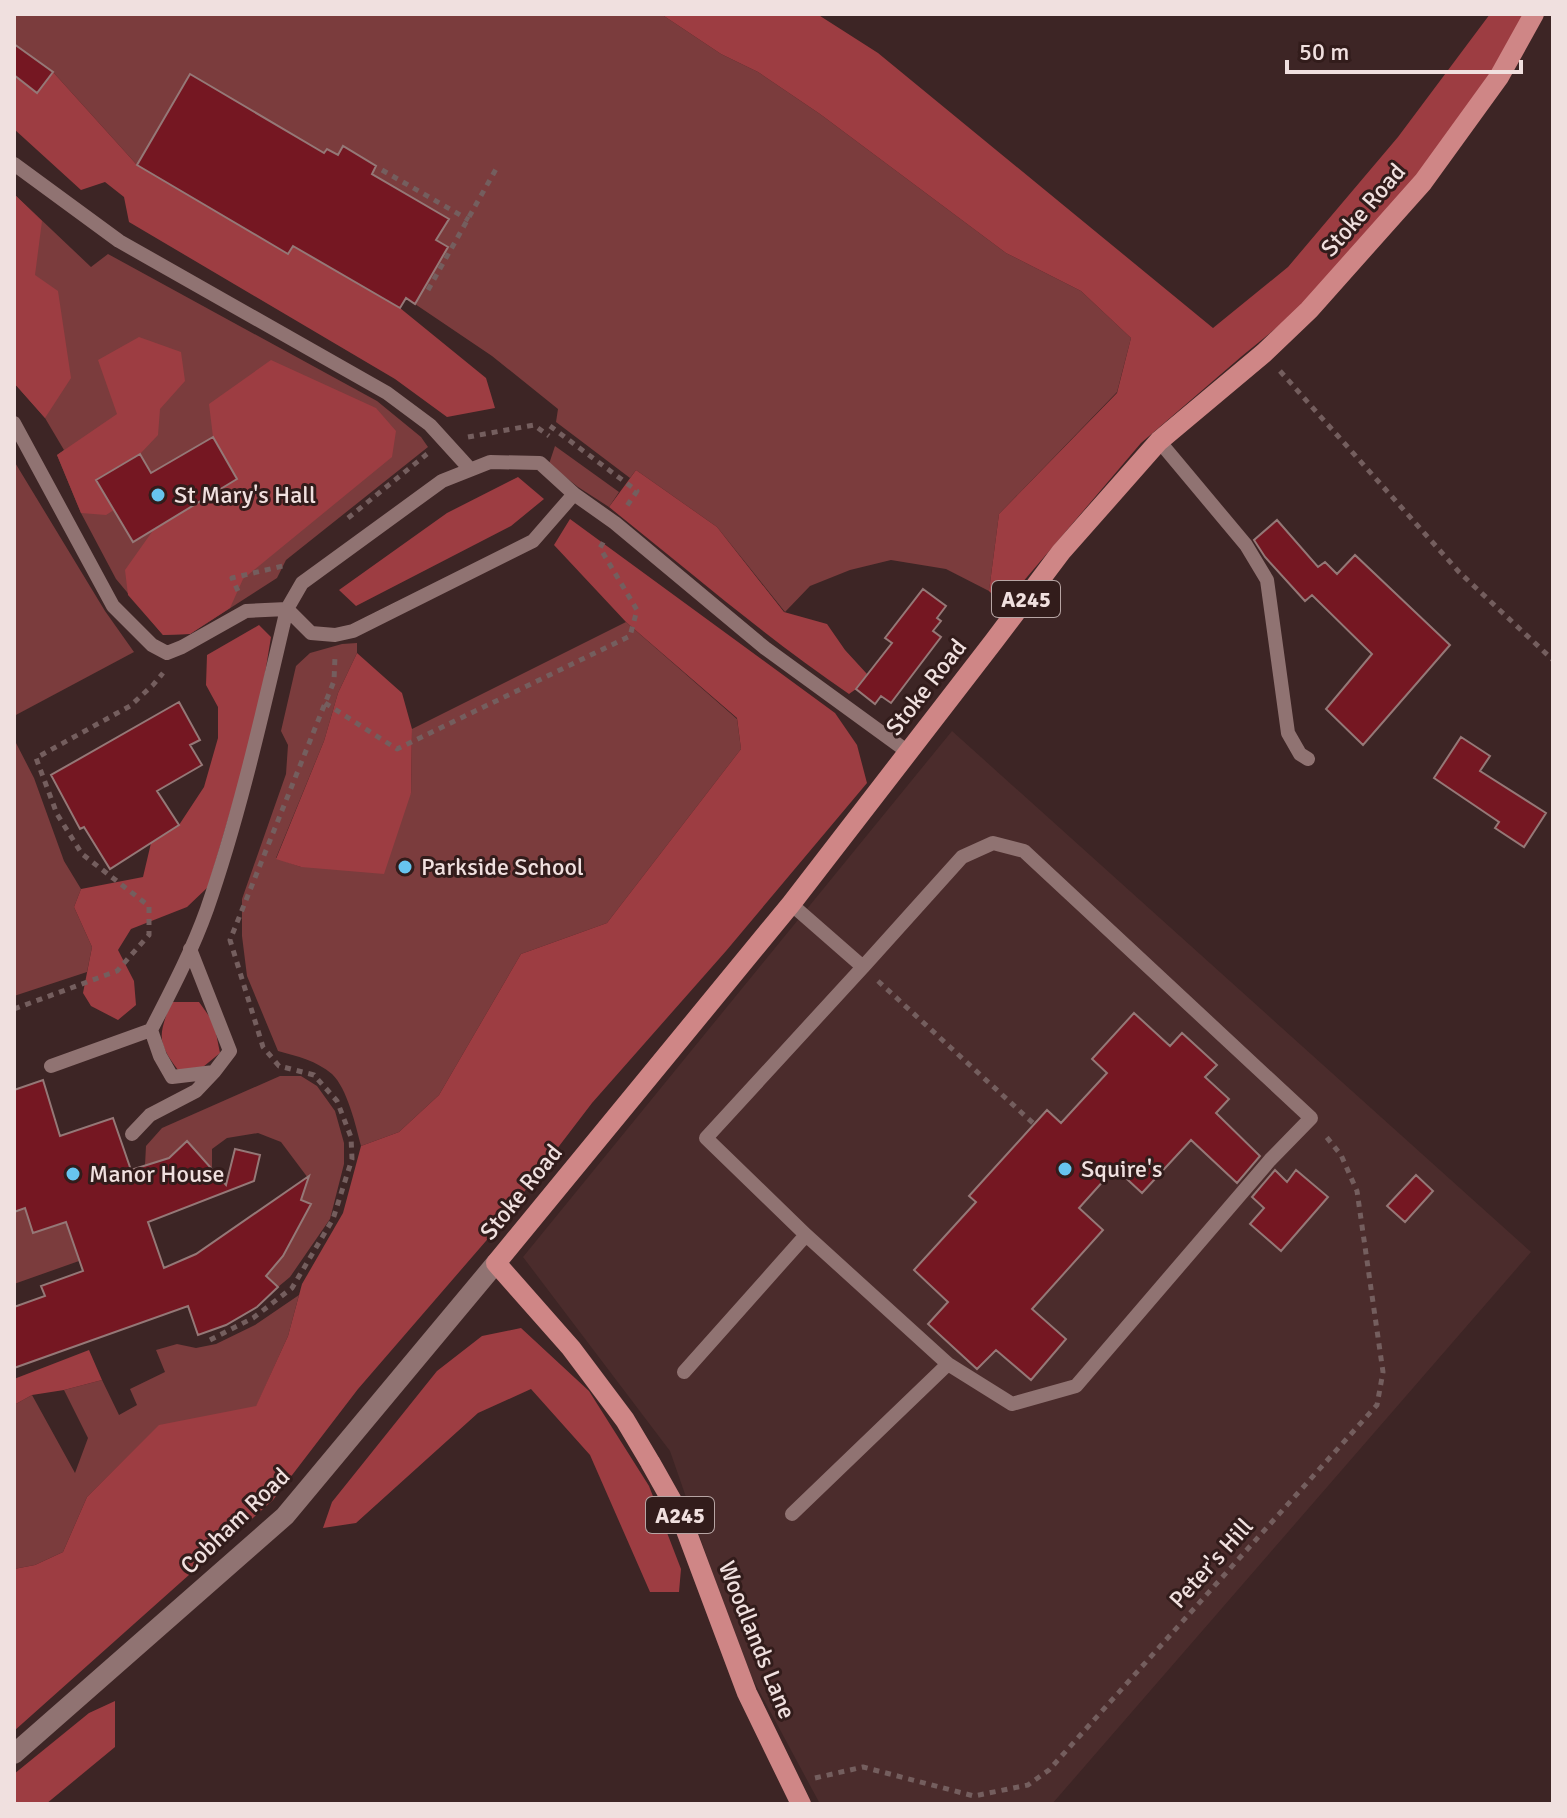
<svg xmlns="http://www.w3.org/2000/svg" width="1567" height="1818" font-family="Signika,sans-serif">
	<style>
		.built { fill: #4b2c2c }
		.green { fill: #7b3c3d }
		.forest { fill: #9d3d42 }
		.building { fill: #751722; stroke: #957877; stroke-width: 2 }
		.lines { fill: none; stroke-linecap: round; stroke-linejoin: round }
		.path { stroke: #745e5e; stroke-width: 5; stroke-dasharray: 6 6; stroke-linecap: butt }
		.lane { stroke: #907372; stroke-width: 14 }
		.secondary { stroke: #907372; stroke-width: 20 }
		.primary { stroke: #cf8686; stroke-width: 20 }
		.poi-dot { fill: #67c4ef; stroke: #321c1b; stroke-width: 3 }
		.labels { text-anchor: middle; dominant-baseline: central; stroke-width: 6; stroke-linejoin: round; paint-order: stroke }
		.shield { fill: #321c1b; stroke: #b7a5a4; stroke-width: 2 }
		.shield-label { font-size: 22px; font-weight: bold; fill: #f0e0df }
		.street-label { font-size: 24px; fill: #f0e0df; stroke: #321c1b }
		.poi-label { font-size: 24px; fill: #f0e0df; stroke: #321c1b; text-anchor: start }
	</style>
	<rect width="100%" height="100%" fill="#3d2525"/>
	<path class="built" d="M952,731L1531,1252L1052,1804H820L743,1661L670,1451L523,1257Z"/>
	<path class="green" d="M14,14H661L721,54L758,72L820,114L1006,253L1081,291L1131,338L1117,392L999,514L989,591L946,569L891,560L850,570L810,586L785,612L717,527L636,470L630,478L556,422L558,409L492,356L415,304L448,247L436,240L448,219L372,174L376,166L344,147L338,155L327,149L324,153L137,165L53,72L14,44Z
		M14,194L91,267L108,254L377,401L421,437L428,447L286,560L277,578L190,634L163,635L116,579L81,513L57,455L64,450L45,418L14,383Z
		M555,446L619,492L609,507L578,487L549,464Z
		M14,461L105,611L134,652L14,716Z
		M626,622L737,719L741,749L607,923L521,954L439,1095L399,1132L361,1146C356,1126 347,1088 332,1074C317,1061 297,1056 278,1051L247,976L242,936V899L286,774L288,745L281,731L296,666L310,653L342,644L357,643V653L338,693L324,741L276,858L301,867L411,793L412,729Z
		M16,743L34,778L64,861L81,889L74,907L92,947L87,972L14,996V745Z
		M280,1076H301L317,1086L335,1111L344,1143V1164L330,1219L290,1277L278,1287L266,1276L283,1255L311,1204L301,1200L308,1178L281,1142L258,1133L227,1138L212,1149V1169L169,1158L145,1165L146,1146L162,1128Z
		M25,1208L34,1233L66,1222L79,1261L14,1284V1212Z
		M299,1295L288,1336L256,1407L159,1426L87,1497L63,1552L35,1565L14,1569V1405L32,1395L75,1473L88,1438L64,1390L102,1380L119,1415L137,1405L130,1389L165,1372L156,1350L177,1344L196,1348L216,1344L255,1325Z"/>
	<path class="forest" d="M661,14H817L878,53L1213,328L1288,267L1398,137L1490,14H1524L1493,72L1412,182L1303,306L1242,356L1141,443L1010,597L997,599L989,591L999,514L1117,393L1131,338L1081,291L1006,253L820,114L758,72L721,54Z
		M53,72L137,165L288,254L293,246L400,308L486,378L495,408L447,417L395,379L129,222L124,197L105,182L81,190L14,129V75L37,93Z
		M14,194L42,221L35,275L58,291L71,378L45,418L14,383Z
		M139,337L181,352L185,381L160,409L158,435L140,454L96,479L114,510L106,515L81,513L57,455L117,414L98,360Z
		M271,360L376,408L396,431L392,457L243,579L230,608L190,634L163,635L128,595L125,570L154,529L237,479L213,437L209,404Z
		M636,470L717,527L784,612L827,624L845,650L867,674L856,689L849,694C765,637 688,570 609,507Z
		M518,477L544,499L511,526L356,606L339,590L447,513Z
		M570,519L835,713L857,745L867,783L726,951L592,1103L492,1234L358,1389L273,1500L14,1731V1569L35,1565L63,1552L87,1497L159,1425L256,1406L288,1336L302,1284L343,1213L361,1146L399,1132L439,1095L521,954L607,923L741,749L737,718L626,622L554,545Z
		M259,625L271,637L262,692L245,762L208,887L187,907L131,929L118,950L134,981L136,1005L118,1020L91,1006L83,993L92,947L74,907L81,889L143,877L151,843L179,825L204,787L218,738V707L206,685L207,655Z
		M357,653L402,693L412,729L411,793L384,874L301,867L276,859L324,741L338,693Z
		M171,1002H199L214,1023L220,1053L203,1067L178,1070C156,1041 159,1035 171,1002Z
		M521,1328L589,1391L649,1486L681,1569L679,1592H650L590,1455L531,1389L478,1413L356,1523L323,1528L332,1502L437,1371L482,1336Z
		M89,1350L102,1380L64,1390L32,1395L14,1405V1379Z
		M115,1701V1747L46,1804H14V1774L89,1713Z"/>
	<path class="building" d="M14,44L53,72L37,93L14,75Z
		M190,74L324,153L327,149L338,155L343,146L376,166L372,174L449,219L436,240L448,247L415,304L406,298L400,308L293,246L288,254L137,165Z
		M213,437L237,479L133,542L96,480L140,454L151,473Z
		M1277,520L1318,567L1325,562L1337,574L1355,555L1450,645L1363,745L1326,709L1372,654L1312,595L1305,601L1265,557L1254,540Z
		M923,589L946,606L937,618L941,621L933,631L941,637L891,703L881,696L875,704L856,689L892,643L885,638Z
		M179,702L200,740L190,745L202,765L157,791L179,825L110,869L84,827L80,829L51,775Z
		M1461,737L1490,756L1480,771L1546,813L1524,847L1495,828L1499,822L1434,778Z
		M1134,1013L1170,1046L1182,1033L1217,1065L1205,1077L1229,1099L1216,1113L1260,1156L1237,1183L1191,1140L1142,1193L1115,1168L1079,1208L1103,1230L1032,1309L1066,1339L1031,1380L996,1350L977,1369L928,1324L948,1302L914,1270L976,1202L969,1196L1047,1110L1061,1123L1107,1073L1092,1059Z
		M43,1080L60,1136L113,1118L131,1170L169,1158L187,1141L226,1185L235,1149L260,1155L254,1181L148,1222L164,1268L196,1254L309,1176L301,1200L311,1204L283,1256L266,1276L278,1287L257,1307L226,1325L198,1335L188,1306L14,1368V1307L45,1296L41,1286L83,1271L66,1222L33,1233L25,1208L14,1212V1090Z
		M1275,1170L1287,1182L1296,1170L1328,1197L1281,1251L1250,1224L1264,1208L1252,1197Z
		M1416,1175L1433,1191L1405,1222L1387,1206Z"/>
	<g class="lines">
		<path class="path" d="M382,170L469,220
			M428,290L496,169
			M1280,371L1459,572L1553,660
			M550,426L637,491L627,506
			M468,437L534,425L549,436
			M348,518L427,454
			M238,591L232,578L287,565
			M325,703L397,749L630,636L637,610L600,548L604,541
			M878,981L1034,1124
			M14,1009L117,971L149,935V906L82,854L57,814L36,758L130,706L153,685L163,673
			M210,1340L253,1318L292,1288L333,1219L352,1159L351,1137L337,1101L314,1075L279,1066L263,1047L230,940L334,681L335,656
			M815,1778L863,1767L974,1796L1028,1785L1049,1770L1377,1405L1383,1372L1357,1191L1341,1155L1324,1134"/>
		<path class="lane" d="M14,164L119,241L387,393L430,425L470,469
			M14,423L113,606L152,645L167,653L182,647L246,611L287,609L302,583L442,481L490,462L540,463L574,494L615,523L765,648L908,752
			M1159,441L1246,545L1267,580L1288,733L1300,754L1308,759
			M287,609L311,633L335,635L353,631L533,541L574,494
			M791,904L863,967L706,1138L806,1235L948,1364L1012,1404L1076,1386L1270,1160L1311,1118L1024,851L993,843L962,857L863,967
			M151,1030L160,1056L172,1077L214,1072L230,1051L190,949
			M51,1066L151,1030C171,991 192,951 207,909C241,811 263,710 287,609
			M132,1134L150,1115L196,1091L214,1072
			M684,1372L806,1235
			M792,1514L948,1364"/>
		<path class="secondary" d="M14,1754L285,1516L496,1263"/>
		<path class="primary" d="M801,1804L747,1693L681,1517L650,1462L625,1420L571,1348L496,1263L791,904L994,641L1061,552L1159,441L1264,353L1309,310L1423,182L1499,77L1534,14"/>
	</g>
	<g class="poi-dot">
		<circle cx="158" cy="495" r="8"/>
		<circle cx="405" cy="867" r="8"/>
		<circle cx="1065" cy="1169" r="8"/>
		<circle cx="73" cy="1174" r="8"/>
	</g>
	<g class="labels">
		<g class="shield">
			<rect x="992" y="581" width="68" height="36" rx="6"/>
			<rect x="646" y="1497" width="68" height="36" rx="6"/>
		</g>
		<g class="shield-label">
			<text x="1026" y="599">A245</text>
			<text x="680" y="1515">A245</text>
		</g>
		<g class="street-label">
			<text transform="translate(1363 210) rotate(-49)">Stoke Road</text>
			<text transform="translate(926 687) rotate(-52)">Stoke Road</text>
			<text transform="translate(521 1192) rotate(-51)">Stoke Road</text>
			<text transform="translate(235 1521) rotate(-44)">Cobham Road</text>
			<text transform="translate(1211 1563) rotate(-48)">Peter's Hill</text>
			<text transform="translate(757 1640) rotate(68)">Woodlands Lane</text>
		</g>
		<g class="poi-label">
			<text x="174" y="495">St Mary's Hall</text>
			<text x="421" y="867">Parkside School</text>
			<text x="1081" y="1169">Squire's</text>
			<text x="89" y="1174">Manor House</text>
		</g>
	</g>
	<rect width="1567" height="1818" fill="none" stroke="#f0e0df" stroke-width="32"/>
	<path d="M1287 60v12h234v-12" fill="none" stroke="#f0e0df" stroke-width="4"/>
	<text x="1299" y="60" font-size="24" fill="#f0e0df" stroke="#321c1b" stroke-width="6" paint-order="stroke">50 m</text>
</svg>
